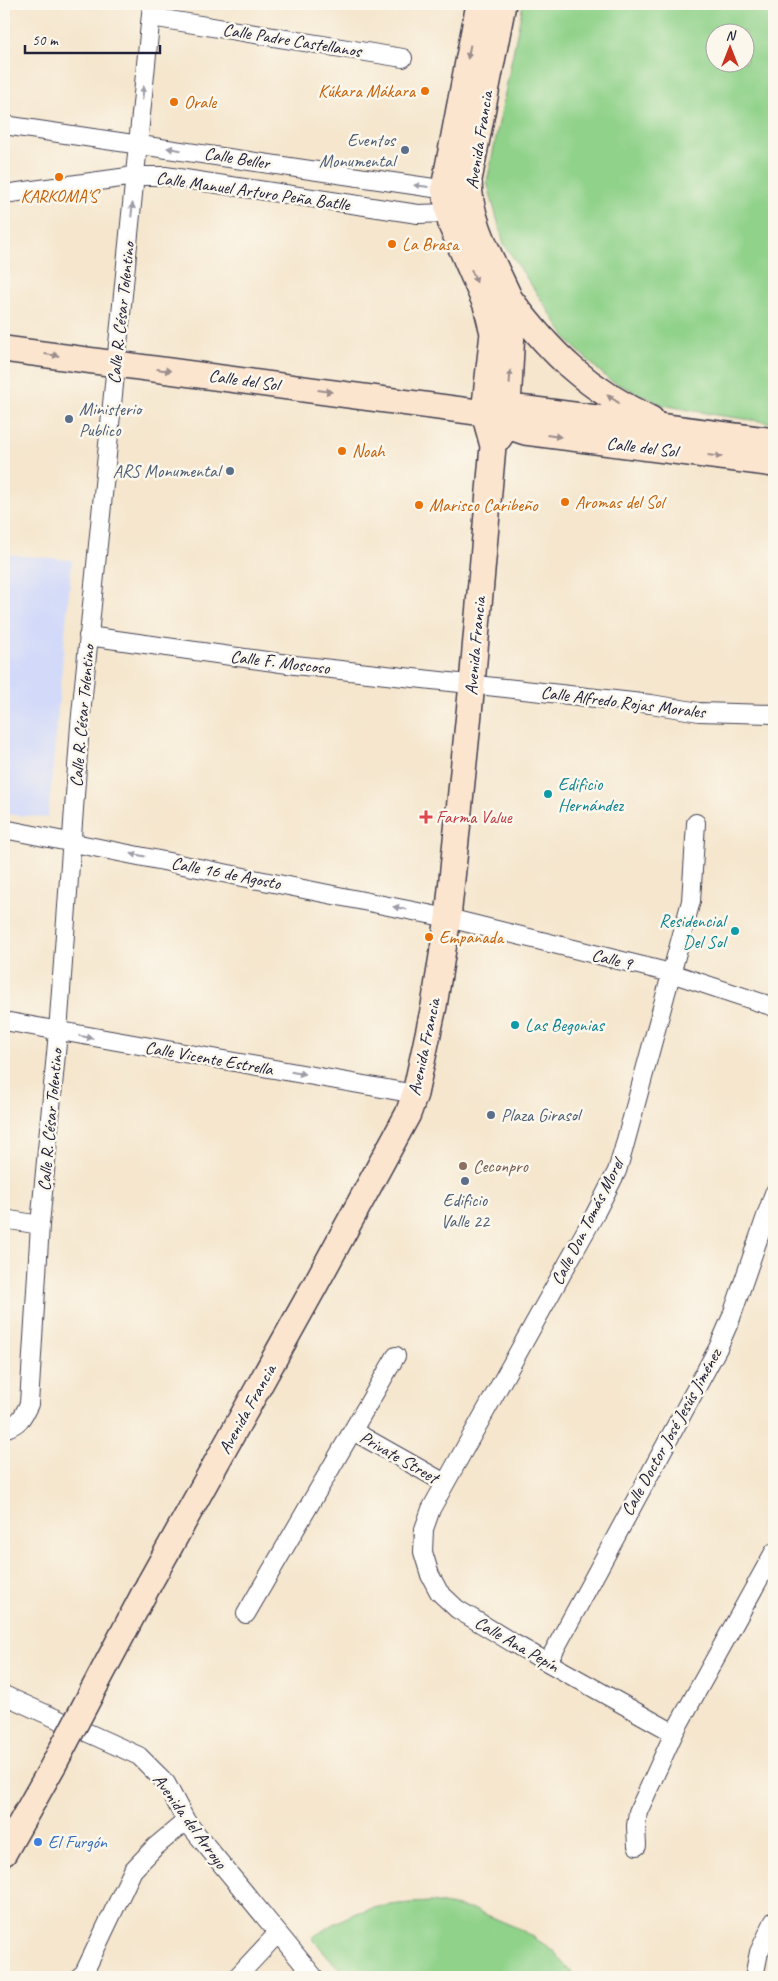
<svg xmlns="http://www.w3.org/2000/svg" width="778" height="1981" font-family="Caveat,sans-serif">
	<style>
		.built { fill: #d2d9f9 }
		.green { fill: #90d28a; stroke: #597a62; fill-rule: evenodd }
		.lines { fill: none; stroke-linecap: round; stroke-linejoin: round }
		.minor-casing { stroke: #423f51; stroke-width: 20 }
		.secondary-casing { stroke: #423f51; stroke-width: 28 }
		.minor { stroke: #fff; stroke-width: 18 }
		.secondary { stroke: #fce5cf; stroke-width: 25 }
		.secondary-bridge-casing { stroke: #423f51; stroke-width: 28; stroke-linecap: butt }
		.secondary-bridge { stroke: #fce5cf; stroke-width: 25 }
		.oneway { fill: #9a8d8c }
		.oneway2 { fill: #9c9ca7 }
		.food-dot { fill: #e8710a; stroke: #fbf7ec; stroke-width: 2 }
		.service-dot { fill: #5c6f8a; stroke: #fbf7ec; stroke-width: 2 }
		.culture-dot { fill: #0f9aa8; stroke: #fbf7ec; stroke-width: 2 }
		.health-dot { fill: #e0444e; stroke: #fbf7ec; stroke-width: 2 }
		.education-dot { fill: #8d6e63; stroke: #fbf7ec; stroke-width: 2 }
		.shop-dot { fill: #3f7fe0; stroke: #fbf7ec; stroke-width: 2 }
		.labels { text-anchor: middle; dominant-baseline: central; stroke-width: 5; stroke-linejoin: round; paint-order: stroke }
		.street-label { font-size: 18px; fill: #22223b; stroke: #fbf7ec }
		.food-label { font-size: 18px; fill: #c56008; stroke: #fbf7ec; text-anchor: start }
		.service-label { font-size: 18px; fill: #4e5e75; stroke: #fbf7ec; text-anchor: end }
		.culture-label { font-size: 18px; fill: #0d838f; stroke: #fbf7ec; text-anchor: start }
		.health-label { font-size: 18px; fill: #be3a42; stroke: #fbf7ec; text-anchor: start }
		.education-label { font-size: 18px; fill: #785e54; stroke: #fbf7ec; text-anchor: start }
		.shop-label { font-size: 18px; fill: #366cbe; stroke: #fbf7ec; text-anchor: start }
	</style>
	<rect width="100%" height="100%" fill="#fbf7ec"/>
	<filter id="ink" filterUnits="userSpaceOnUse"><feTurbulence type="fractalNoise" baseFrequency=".02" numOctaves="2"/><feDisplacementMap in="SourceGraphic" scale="10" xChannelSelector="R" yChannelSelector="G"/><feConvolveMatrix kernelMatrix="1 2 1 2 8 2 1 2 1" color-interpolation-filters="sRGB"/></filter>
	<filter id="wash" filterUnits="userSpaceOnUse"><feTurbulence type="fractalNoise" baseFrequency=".0096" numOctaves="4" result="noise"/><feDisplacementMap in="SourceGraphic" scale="20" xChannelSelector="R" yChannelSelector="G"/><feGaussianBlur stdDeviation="1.12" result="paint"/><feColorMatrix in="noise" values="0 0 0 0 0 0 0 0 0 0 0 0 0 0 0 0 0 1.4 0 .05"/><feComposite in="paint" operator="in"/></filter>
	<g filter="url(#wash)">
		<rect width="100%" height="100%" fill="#f5e6cd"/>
		<path class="built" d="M4,554L72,560L48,818L4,814Z"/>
		<path class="green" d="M523,4H774V423L716,415L663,405L609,380L570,343L504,244L487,182ZM746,32V62H716V32Z
			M432,1902L475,1910L520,1929L553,1950L575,1977H346L312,1938C356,1907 380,1904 432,1902Z"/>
	</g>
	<g filter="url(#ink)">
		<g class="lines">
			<defs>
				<path id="minor" d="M151,17L403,58
					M4,125L454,191
					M4,194L135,176H165L418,214L448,213L459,209
					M88,636L295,665L651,704L699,712L774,714
					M4,829L448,918L671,973L774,1007
					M4,1021L415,1094
					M4,1219L40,1225
					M4,1429C19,1424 22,1419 29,1404L40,1225L58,1032L80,725L152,4
					M353,1431L445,1483
					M246,1614L396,1356
					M548,1662L718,1348L731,1318L774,1193
					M4,1695L139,1756L166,1783L186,1821L314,1977
					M674,1733L513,1643L457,1609L439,1592L430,1575L423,1552L424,1529L431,1509L594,1216L617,1171L623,1151L691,901L696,823
					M637,1846L636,1826L638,1812L674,1733L774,1552
					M79,1977L84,1973L133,1870L155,1847L186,1821
					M237,1977L278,1933
					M754,1977L759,1952L774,1921"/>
				<path id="secondary" d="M510,299C552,355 588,389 651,419
					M4,349L484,413L507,426L525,432L774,464
					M492,411L507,407L527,409L774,441
					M499,438L507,426L512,330L510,299C493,261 469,222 469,180L503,4
					M149,1584L313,1289L408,1114L415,1094L434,1006L448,918L472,684L493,446L484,413L493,333L486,305L451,225L444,188L479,4
					M4,1853L54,1764"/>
			</defs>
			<use href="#minor" class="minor-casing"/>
			<use href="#secondary" class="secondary-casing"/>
			<use href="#minor" class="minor"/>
			<use href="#secondary" class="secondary"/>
			<defs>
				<path id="secondary-bridge" d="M54,1764L149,1584"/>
			</defs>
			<use href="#secondary-bridge" class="secondary-bridge-casing"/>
			<use href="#secondary-bridge" class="secondary-bridge"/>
		</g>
		<defs><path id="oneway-solid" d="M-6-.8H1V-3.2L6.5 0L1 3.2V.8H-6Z" transform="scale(1.25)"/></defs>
		<g class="oneway">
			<use href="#oneway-solid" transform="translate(469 52) rotate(101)"/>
			<use href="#oneway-solid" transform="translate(474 276) rotate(67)"/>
			<use href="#oneway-solid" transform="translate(52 355) rotate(7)"/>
			<use href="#oneway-solid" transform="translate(164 370) rotate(8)"/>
			<use href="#oneway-solid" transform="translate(510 377) rotate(-86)"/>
			<use href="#oneway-solid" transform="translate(325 391) rotate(8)"/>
			<use href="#oneway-solid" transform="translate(613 399) rotate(-147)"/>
			<use href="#oneway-solid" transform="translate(554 436) rotate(7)"/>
			<use href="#oneway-solid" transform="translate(715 456) rotate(7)"/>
		</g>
		<g class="oneway2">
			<use href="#oneway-solid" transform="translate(143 93) rotate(-84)"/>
			<use href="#oneway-solid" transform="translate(174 149) rotate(-171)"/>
			<use href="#oneway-solid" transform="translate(421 186) rotate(-173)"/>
			<use href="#oneway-solid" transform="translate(132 210) rotate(-84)"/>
			<use href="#oneway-solid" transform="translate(138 855) rotate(-169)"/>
			<use href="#oneway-solid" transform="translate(400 908) rotate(-169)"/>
			<use href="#oneway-solid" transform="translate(86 1037) rotate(10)"/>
			<use href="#oneway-solid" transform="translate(298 1073) rotate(10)"/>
		</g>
	</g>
	<g class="food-dot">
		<circle cx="425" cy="91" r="5"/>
		<circle cx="174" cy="102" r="5"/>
		<circle cx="59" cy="177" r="5"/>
		<circle cx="392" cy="244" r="5"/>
		<circle cx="342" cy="451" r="5"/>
		<circle cx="565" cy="502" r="5"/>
		<circle cx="419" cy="505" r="5"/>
		<circle cx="429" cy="937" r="5"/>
	</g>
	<g class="service-dot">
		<circle cx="405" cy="150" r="5"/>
		<circle cx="69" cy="419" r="5"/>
		<circle cx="230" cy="471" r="5"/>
		<circle cx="491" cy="1115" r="5"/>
		<circle cx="465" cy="1181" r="5"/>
	</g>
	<g class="culture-dot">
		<circle cx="548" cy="794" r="5"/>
		<circle cx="735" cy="931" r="5"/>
		<circle cx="515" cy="1025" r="5"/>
	</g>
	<path class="health-dot" d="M423.5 809.5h5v5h5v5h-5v5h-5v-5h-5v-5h5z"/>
	<circle class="education-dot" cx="463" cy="1166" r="5"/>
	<circle class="shop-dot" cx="38" cy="1842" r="5"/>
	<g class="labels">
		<g class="street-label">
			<text transform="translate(292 40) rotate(9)">Calle Padre Castellanos</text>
			<text transform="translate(479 140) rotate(-81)">Avenida Francia</text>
			<text transform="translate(237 158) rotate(9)">Calle Beller</text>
			<text transform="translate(253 191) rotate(8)">Calle Manuel Arturo Peña Batlle</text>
			<text transform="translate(121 313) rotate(-84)">Calle R. César Tolentino</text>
			<text transform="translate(244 380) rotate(8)">Calle del Sol</text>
			<text transform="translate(642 447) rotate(7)">Calle del Sol</text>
			<text transform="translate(475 646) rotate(-85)">Avenida Francia</text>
			<text transform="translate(280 662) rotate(7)">Calle F. Moscoso</text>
			<text transform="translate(623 702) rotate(7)">Calle Alfredo Rojas Morales</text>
			<text transform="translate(82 716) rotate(-85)">Calle R. César Tolentino</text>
			<text transform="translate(226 873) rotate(11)">Calle 16 de Agosto</text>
			<text transform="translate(612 959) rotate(14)">Calle 9</text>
			<text transform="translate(424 1047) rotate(-78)">Avenida Francia</text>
			<text transform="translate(209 1058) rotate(10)">Calle Vicente Estrella</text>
			<text transform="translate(50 1120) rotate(-85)">Calle R. César Tolentino</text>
			<text transform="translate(587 1222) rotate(-63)">Calle Don Tomás Morel</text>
			<text transform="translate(247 1409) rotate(-61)">Avenida Francia</text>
			<text transform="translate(671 1432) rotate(-61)">Calle Doctor José Jesús Jiménez</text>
			<text transform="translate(399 1457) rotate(30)">Private Street</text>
			<text transform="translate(517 1644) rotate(30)">Calle Ana Pepín</text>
			<text transform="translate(190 1821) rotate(54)">Avenida del Arroyo</text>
		</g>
		<g class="food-label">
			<text x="415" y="91" text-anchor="end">Kúkara Mákara</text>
			<text x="184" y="102">Orale</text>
			<text x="59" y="196" text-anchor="middle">KARKOMA'S</text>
			<text x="402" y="244">La Brasa</text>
			<text x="352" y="451">Noah</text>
			<text x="575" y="502">Aromas del Sol</text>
			<text x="429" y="505">Marisco Caribeño</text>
			<text x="439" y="937">Empanada</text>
		</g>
		<g class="service-label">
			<text x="395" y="140">Eventos<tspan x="395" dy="21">Monumental</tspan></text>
			<text x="79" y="409" text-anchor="start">Ministerio<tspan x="79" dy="21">Publico</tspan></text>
			<text x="220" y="471">ARS Monumental</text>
			<text x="501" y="1115" text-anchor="start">Plaza Girasol</text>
			<text x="465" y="1200" text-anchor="middle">Edificio<tspan x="465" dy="21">Valle 22</tspan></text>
		</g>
		<g class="culture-label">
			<text x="558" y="784">Edificio<tspan x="558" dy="21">Hernández</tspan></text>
			<text x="725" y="921" text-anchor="end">Residencial<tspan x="725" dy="21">Del Sol</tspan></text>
			<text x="525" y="1025">Las Begonias</text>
		</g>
		<g class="health-label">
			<text x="436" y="817">Farma Value</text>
		</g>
		<g class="education-label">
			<text x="473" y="1166">Ceconpro</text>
		</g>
		<g class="shop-label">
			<text x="48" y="1842">El Furgón</text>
		</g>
	</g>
	<rect width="778" height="1981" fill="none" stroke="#fbf7ec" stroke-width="20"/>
	<g transform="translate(730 48)"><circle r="24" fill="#fbf7ec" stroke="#a4a2a5"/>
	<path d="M0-4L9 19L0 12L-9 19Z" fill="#c8321e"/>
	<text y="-8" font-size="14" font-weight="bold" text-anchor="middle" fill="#22223b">N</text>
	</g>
	<path d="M25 45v8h135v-8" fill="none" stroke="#22223b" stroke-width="2.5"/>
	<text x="32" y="45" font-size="15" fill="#22223b" stroke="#fbf7ec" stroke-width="4" paint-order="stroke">50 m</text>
</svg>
